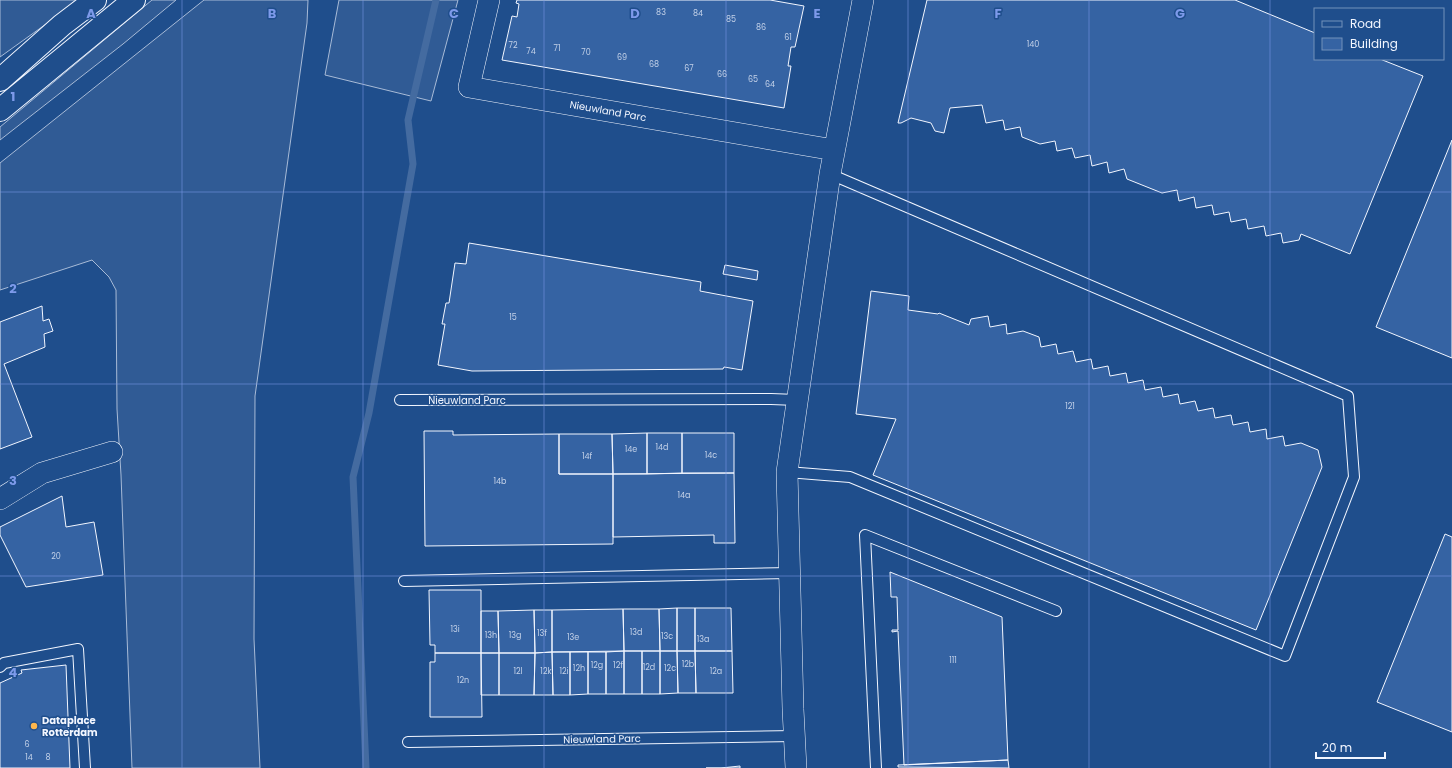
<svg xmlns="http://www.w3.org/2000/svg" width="1452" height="768" font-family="Poppins,sans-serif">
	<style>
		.built { fill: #305b95; stroke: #a8bbd7 }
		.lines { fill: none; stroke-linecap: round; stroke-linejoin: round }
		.stream { stroke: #446ba0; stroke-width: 7 }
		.building { fill: #3563a3; stroke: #f2f6ff }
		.lane-casing { stroke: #f2f6ff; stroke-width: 12 }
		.street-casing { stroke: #f2f6ff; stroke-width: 22 }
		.secondary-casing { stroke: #f2f6ff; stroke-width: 24 }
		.lane { stroke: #1f4e8c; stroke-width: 10 }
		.street { stroke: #1f4e8c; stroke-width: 21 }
		.secondary { stroke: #1f4e8c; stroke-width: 22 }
		.grid { fill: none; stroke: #7d9aea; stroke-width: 1; stroke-opacity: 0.55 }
		.poi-dot { fill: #ffb74d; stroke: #1f4e8c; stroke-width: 1.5 }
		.labels { text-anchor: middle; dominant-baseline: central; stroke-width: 3; stroke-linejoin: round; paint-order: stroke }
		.number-label { font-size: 8px; fill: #c3d1e8 }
		.street-label { font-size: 10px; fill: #f2f6ff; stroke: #1f4e8c }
		.poi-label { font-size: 10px; font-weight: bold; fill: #f2f6ff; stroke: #1f4e8c; text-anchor: start }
		.grid-label { font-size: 13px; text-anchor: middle; font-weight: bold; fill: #7d9aea; stroke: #1f4e8c; stroke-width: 3; stroke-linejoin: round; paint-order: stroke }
	</style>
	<rect width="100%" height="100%" fill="#1f4e8c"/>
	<path class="built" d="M0,0H76L60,14L0,57Z
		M152,0H176L123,44L0,140V127Z
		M204,0H308L307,23L255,396L254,639L260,768H132L121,475L117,409L116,290L109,277L92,260L0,290V163Z
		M339,0H458L431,101L325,75Z"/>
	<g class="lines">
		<path class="stream" d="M366,768L353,477L369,413L413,164L408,120L436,0"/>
	</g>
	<path class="building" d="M517,0H770L804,6L795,47H791L788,66H791L784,108L502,60L512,16L517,17L519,4L516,3Z
		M927,0H1235L1315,33V59H1380L1423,76L1350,254L1301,234L1299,240L1283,243L1281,233L1266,236L1264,226L1248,229L1246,219L1231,222L1229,212L1214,215L1212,205L1196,208L1194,197L1179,201L1177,190L1162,193L1127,179L1124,169L1109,173L1107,162L1092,166L1090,155L1075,158L1072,148L1057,151L1055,141L1040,144L1022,137L1020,127L1005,130L1003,120L986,123L982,105L950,108L944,133L935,131L931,123L911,118L901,123H898Z
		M1452,140V358L1376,327Z
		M469,243L701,282L700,291L753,301L742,370L724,367L723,369L472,371L438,365L445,324H442L446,303H449L455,263L466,264Z
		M725,265L758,271L757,280L723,274Z
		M871,291L909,296L908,310L938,314L939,313L969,325L971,319L988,316L990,327L1006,324L1007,334L1023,331L1039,337L1041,347L1056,344L1058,354L1073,351L1076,362L1091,359L1093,369L1108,366L1110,376L1126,373L1128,383L1143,380L1145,390L1161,387L1163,397L1178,394L1180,404L1195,401L1198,411L1213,408L1215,418L1231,415L1233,425L1248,422L1250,432L1266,429L1267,439L1283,436L1285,446L1301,443L1318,450L1322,467L1256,630L873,475L896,419L856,414Z
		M42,306L43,321L49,319L53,331L44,334L45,347L4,364L32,437L0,449V322Z
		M424,431H453V435L559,434V474H613V544L425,546Z
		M647,433H682V473L647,474Z
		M647,433V474H613L612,434Z
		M682,433H734V473H682Z
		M559,434H612L613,474H559Z
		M734,473L735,543H714V535L613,537V474Z
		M62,496L66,527L94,522L103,575L26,587L0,535V527Z
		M1445,534L1452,537V732L1377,702Z
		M890,572L1002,617L1008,760L904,765L898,631L892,632V630H898L897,597H891Z
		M429,590H481V653H435V645H430Z
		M677,608V651H660L659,609Z
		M677,608H695V651H677Z
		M695,608H731L732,651H695Z
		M623,609H659L660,651H624Z
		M623,609L624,651L552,652V610Z
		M534,610H552V652L535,653Z
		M534,610L535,653H499L498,611Z
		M481,611H498L499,653H481Z
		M624,651V694H606V652Z
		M624,651H642V694H624Z
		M642,651H660V694H642Z
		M660,651H677L678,693L660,694Z
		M677,651H695L696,693H678Z
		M695,651H732L733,693H696Z
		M552,652L553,695H534L535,653Z
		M552,652H570V695H553Z
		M570,652H588V694L570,695Z
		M588,652H606V694H588Z
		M435,653H481L482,717H430V662H435Z
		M481,653H499V695H481Z
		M499,653H535L534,695H499Z
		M66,665L70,768H0V683L22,673L21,670Z
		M1008,760L1009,768L898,767V765Z
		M740,766V768H706H721Z"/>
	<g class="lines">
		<defs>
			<path id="lane" d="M400,400L771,399L797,400
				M787,472L850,477L1285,656L1354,477L1348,396L830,174
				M404,581L790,573
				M0,667L4,663L78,649L85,768
				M408,742L795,736
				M876,768L865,535L1056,611"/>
			<path id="street" d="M489,0L469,87L834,150
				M0,499L42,473L112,452
				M796,768L793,709L787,472L830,174L863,0"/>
			<path id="secondary" d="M0,80L62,25L95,0
				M0,110L134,0"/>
		</defs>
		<use href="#lane" class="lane-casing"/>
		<use href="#street" class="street-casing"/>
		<use href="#secondary" class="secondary-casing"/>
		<use href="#lane" class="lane"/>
		<use href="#street" class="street"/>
		<use href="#secondary" class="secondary"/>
	</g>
	<path class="grid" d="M182,0V768M363,0V768M544,0V768M726,0V768M908,0V768M1089,0V768M1270,0V768M0,192H1452M0,384H1452M0,576H1452"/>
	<circle class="poi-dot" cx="34" cy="726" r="4"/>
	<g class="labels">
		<g class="number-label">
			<text x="661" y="12">83</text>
			<text x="698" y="13">84</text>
			<text x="731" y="19">85</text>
			<text x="761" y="27">86</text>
			<text x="788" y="37">61</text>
			<text x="1033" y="44">140</text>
			<text x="513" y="45">72</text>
			<text x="557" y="48">71</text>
			<text x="531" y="51">74</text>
			<text x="586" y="52">70</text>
			<text x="622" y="57">69</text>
			<text x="654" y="64">68</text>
			<text x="689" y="68">67</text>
			<text x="722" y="74">66</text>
			<text x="753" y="79">65</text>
			<text x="770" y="84">64</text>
			<text x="513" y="317">15</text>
			<text x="1070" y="406">121</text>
			<text x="662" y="447">14d</text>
			<text x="631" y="449">14e</text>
			<text x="711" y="455">14c</text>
			<text x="587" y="456">14f</text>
			<text x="500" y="481">14b</text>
			<text x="684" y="495">14a</text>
			<text x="56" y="556">20</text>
			<text x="455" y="629">13i</text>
			<text x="636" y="632">13d</text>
			<text x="542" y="633">13f</text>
			<text x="491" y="635">13h</text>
			<text x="515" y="635">13g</text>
			<text x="667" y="636">13c</text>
			<text x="573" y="637">13e</text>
			<text x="703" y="639">13a</text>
			<text x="953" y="660">111</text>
			<text x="688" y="664">12b</text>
			<text x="597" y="665">12g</text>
			<text x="618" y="665">12f</text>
			<text x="649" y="667">12d</text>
			<text x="579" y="668">12h</text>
			<text x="670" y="668">12c</text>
			<text x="518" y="671">12l</text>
			<text x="546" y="671">12k</text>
			<text x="564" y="671">12i</text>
			<text x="716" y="671">12a</text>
			<text x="463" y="680">12n</text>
			<text x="27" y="744">6</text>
			<text x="29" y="757">14</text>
			<text x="48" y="757">8</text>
		</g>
		<g class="street-label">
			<text transform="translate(608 111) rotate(10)">Nieuwland Parc</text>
			<text x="467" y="400">Nieuwland Parc</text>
			<text transform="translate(602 739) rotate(-1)">Nieuwland Parc</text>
		</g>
		<g class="poi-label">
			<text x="42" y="720">Dataplace<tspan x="42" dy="12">Rotterdam</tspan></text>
		</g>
	</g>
	<g class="grid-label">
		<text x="91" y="18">A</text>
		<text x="272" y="18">B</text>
		<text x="454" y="18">C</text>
		<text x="635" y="18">D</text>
		<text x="817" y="18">E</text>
		<text x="998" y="18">F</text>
		<text x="1180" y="18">G</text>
		<text x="13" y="101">1</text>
		<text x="13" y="293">2</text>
		<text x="13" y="485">3</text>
		<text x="13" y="677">4</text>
	</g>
	<rect x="1314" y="8" width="130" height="52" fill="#1f4e8c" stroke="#7391ba"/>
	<rect x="1322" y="21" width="20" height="6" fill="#1f4e8c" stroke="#7391ba"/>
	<text x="1350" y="28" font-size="12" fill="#f2f6ff">Road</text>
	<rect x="1322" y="38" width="20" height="12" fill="#3563a3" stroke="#7391ba"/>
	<text x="1350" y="48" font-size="12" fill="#f2f6ff">Building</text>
	<path d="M1316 752v6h69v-6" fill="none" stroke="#f2f6ff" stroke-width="2"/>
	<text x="1322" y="752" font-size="12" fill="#f2f6ff" stroke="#1f4e8c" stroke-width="3" paint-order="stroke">20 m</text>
</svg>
